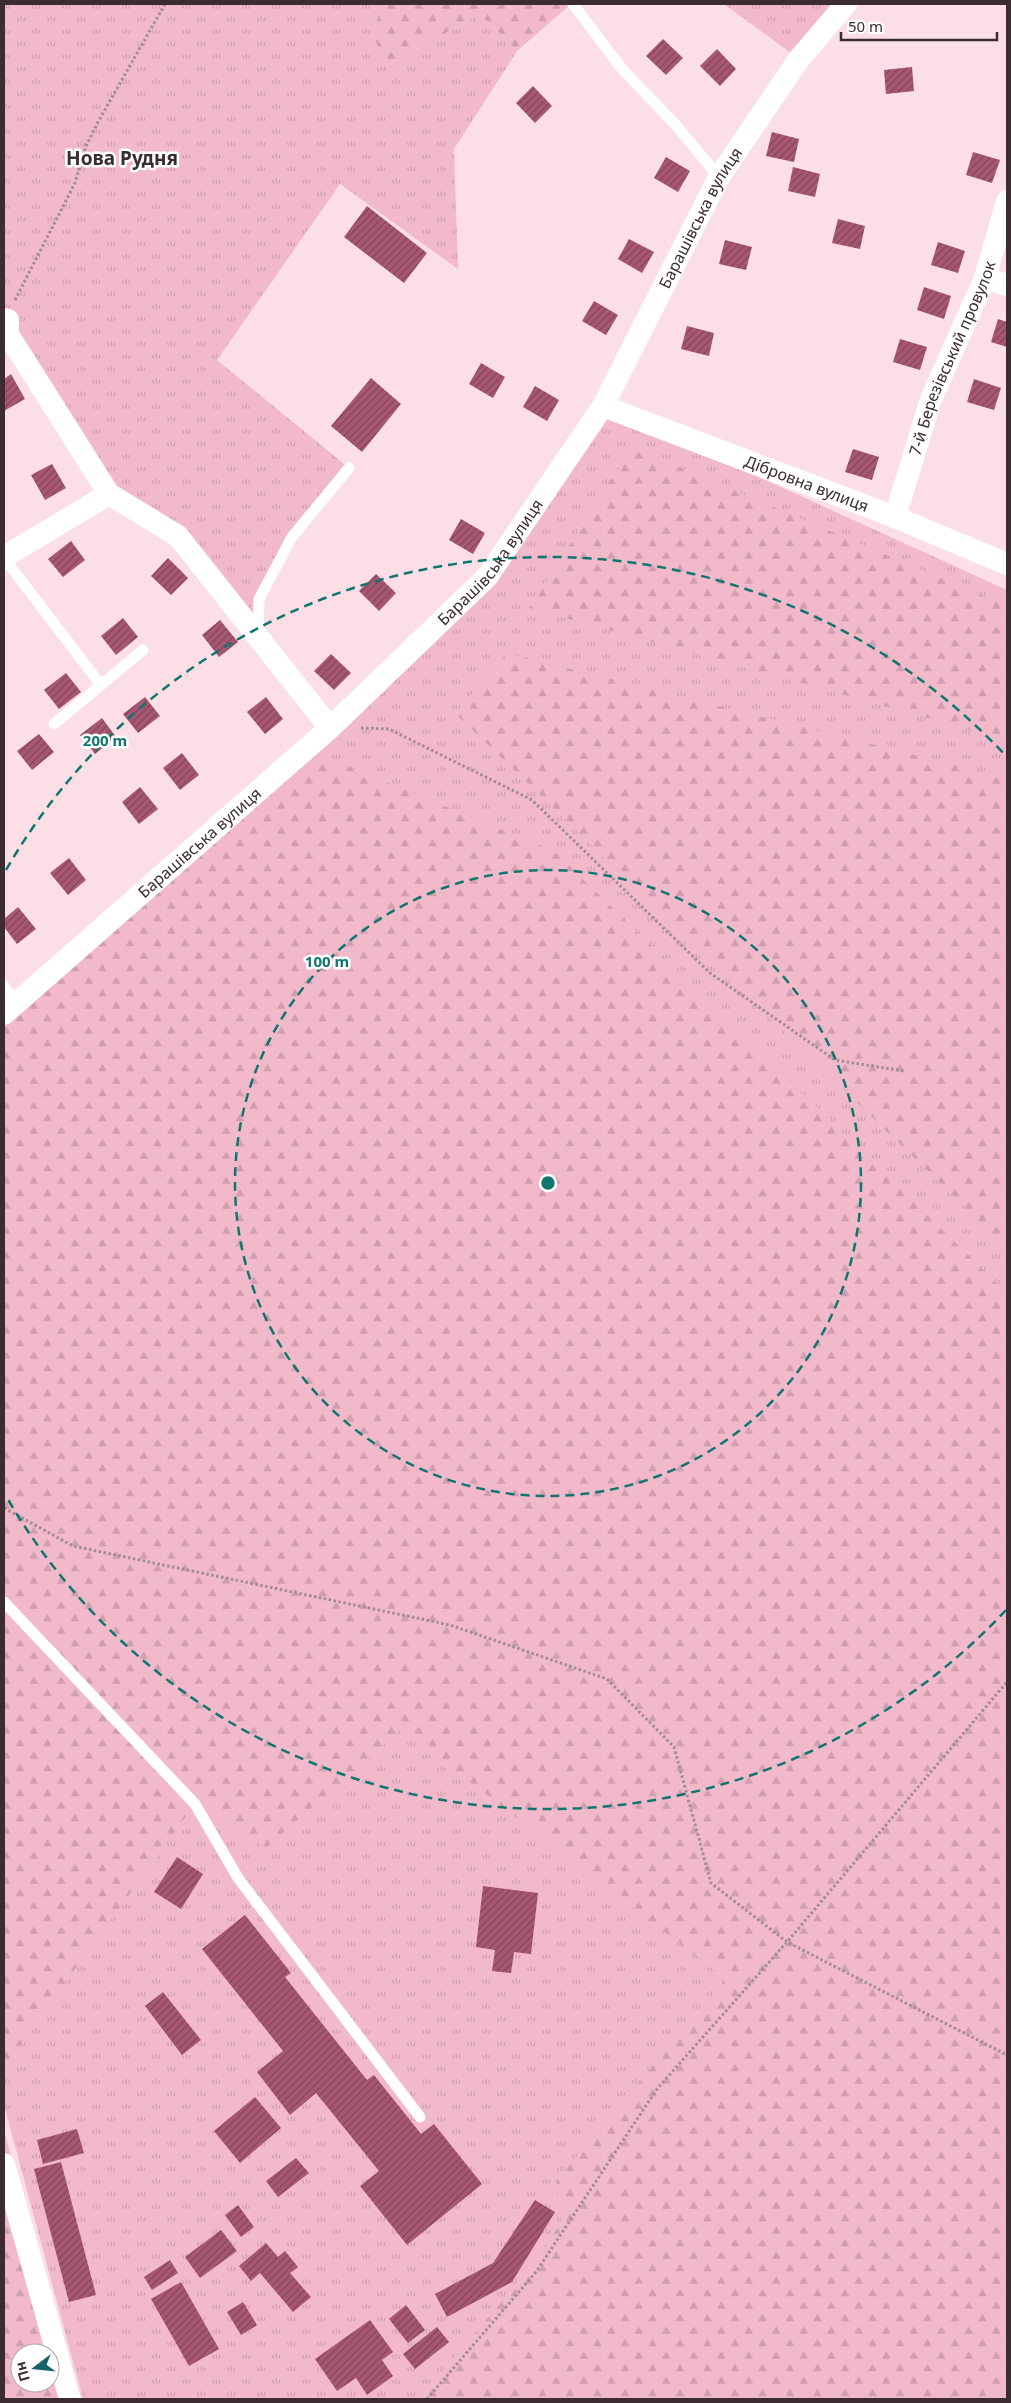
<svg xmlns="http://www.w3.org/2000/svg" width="1011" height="2403" font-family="'Noto Sans',sans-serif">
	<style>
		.grass { fill: url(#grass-tufts) }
		.forest { fill: url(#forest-firs); fill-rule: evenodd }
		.building { fill: url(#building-hatch) }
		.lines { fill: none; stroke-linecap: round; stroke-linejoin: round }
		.path { stroke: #a28c92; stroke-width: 3; stroke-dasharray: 2.5 2.5; stroke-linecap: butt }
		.lane { stroke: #fff; stroke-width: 11 }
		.street { stroke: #fff; stroke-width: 22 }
		.ring { fill: none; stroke: #0f766e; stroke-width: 2.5; stroke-dasharray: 9 6 }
		.labels { text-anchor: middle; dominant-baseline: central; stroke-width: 5; stroke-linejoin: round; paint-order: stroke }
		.street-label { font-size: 16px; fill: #3a2c30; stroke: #fff }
		.quarter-label { font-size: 19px; font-weight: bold; fill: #3a2c30; stroke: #fff }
		.centre { fill: #0f766e; stroke: #fff; stroke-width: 2.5 }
		.ring-label { font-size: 15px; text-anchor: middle; font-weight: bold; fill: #0f766e; stroke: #fff; stroke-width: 5; stroke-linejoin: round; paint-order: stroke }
	</style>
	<defs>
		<pattern id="grass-tufts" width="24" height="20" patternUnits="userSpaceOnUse" patternTransform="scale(1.25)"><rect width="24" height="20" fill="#f2b9cb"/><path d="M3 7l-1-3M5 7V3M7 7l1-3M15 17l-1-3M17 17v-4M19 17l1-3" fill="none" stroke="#d09faf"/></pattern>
		<pattern id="forest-firs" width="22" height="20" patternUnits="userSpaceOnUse" patternTransform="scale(1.25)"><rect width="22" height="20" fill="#f2b9cb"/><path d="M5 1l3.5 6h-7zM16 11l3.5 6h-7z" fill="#d09faf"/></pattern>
		<pattern id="building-hatch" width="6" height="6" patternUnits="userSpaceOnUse" patternTransform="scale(1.25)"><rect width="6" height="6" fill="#a85773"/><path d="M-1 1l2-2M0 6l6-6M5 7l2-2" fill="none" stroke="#82445a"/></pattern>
	</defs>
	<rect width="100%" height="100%" fill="#fbdee6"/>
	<path class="grass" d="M4,4H382L372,34L387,66L480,14L517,51L454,149L458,269L340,184L217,360L349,468L292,537L259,599L258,637L178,536L109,494L4,330Z
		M724,4H846L799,59Z
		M603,406L1007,590V2399H83L4,2105V1026L302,753L487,577Z"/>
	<path class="forest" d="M382,4H571L517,51L480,14L387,66L372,34Z
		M632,447L1007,606V740L529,608Z
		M507,653L1007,778V1248L455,713Z
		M306,749L554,851L1007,1293V2399H419L510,2292L562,2222L556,2181L726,1979L401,1729L266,1848L195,1804L4,2067V1027Z
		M4,2131L82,2399H4ZM20,2353H50V2383H20Z"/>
	<path class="building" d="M663,39L683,58L666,75L646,56Z
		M717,49L736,69L720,86L700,66Z
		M912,67L914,91L886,94L884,70Z
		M533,86L552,106L535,123L516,103Z
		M772,132L799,139L794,162L766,156Z
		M973,152L1000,160L992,183L966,175Z
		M666,157L690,171L678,192L654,178Z
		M793,167L820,174L815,197L788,191Z
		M367,206L427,253L404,283L344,237Z
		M838,219L865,226L860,249L832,243Z
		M629,239L654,252L642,273L618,259Z
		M725,240L752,247L746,270L719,264Z
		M938,242L965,251L958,273L931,265Z
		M924,287L951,296L944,319L917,310Z
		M594,301L618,315L606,335L582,321Z
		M998,319L1007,322V347L991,342Z
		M687,326L714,333L709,356L681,349Z
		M900,339L927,347L920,370L893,362Z
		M481,363L505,377L493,398L469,384Z
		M11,374L25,399L4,411V379Z
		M371,378L401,404L362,452L331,426Z
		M974,379L1001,388L994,410L967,402Z
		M535,386L559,400L547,421L523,407Z
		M853,449L879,457L872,480L845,472Z
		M52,464L66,488L45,500L31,475Z
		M461,519L485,533L473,554L449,540Z
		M71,541L85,560L63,577L48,559Z
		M168,558L188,578L171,595L151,576Z
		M376,574L396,593L379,611L359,591Z
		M123,618L138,637L116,655L101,636Z
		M220,620L238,642L219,657L202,635Z
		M331,654L351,673L334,690L314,671Z
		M66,673L81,692L59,709L44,690Z
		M145,697L160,716L138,733L123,714Z
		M266,697L283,719L265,734L247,712Z
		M102,718L116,737L95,754L80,735Z
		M39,734L54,752L32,770L17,751Z
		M182,753L199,775L180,790L163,768Z
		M140,787L158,809L139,824L122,802Z
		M69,858L86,880L68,895L50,873Z
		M18,907L36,929L17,944L4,927V919Z
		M177,1857L203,1874L181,1909L154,1892Z
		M483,1886L538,1893L531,1954L514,1952L511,1973L492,1971L495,1950L476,1947Z
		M245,1915L291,1973L285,1977L367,2080L374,2075L421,2134L434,2124L482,2184L407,2245L360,2186L379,2171L316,2093L290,2115L257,2072L283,2051L202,1949Z
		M163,1992L201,2040L182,2055L145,2006Z
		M255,2097L281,2128L240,2163L214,2131Z
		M77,2129L84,2153L43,2164L37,2140Z
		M296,2158L309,2173L278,2197L266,2181Z
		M61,2162L96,2295L69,2302L34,2169Z
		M535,2200L555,2212L512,2282L447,2317L435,2294L493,2263Z
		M238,2205L254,2227L241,2237L225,2215Z
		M221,2230L237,2251L200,2278L185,2257Z
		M266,2243L278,2257L285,2251L298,2267L290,2273L311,2297L293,2312L260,2273L251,2281L239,2266Z
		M170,2260L178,2273L152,2290L144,2277Z
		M181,2282L219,2349L189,2366L151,2299Z
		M243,2302L257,2325L241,2335L227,2312Z
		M406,2305L425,2330L408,2343L389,2319Z
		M370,2320L393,2352L382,2360L393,2376L367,2395L356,2378L337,2391L315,2359Z
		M437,2327L449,2342L415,2369L403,2354Z"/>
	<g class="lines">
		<path class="path" d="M15,300L75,183L86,146L98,122L165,4
			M361,728L389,729L532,800L710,973L835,1060L904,1071
			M4,1508L73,1546L450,1625L607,1679L674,1747L711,1883L787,1942L1007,2055
			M427,2399L536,2272L657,2089L787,1942L1007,1682"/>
		<path class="lane" d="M573,4L623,70L675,124L719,177
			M4,558L101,685
			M258,633L259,599L292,537L349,468
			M54,724L143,650
			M4,986L16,1002
			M4,1602L195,1804L238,1878L420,2117"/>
		<g class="street">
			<path d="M985,278L1007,285"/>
			<path d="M4,319L8,320V334L109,494L178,536L330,728"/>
			<path id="s1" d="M603,406L895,517L1007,564"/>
			<path id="s2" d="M895,517L931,399L985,278L1007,201"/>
			<path d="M4,557L109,494"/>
			<path id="s3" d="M4,1014L330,728L487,577L603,406L719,177L799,59L846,4"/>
			<path d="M4,2164L70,2399"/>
		</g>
	</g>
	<g class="ring">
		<circle cx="548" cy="1183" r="313"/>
		<path d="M1006 1610A626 626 0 0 1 6 1496M6 870A626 626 0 0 1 1006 756"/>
	</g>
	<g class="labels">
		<g class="street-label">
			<text stroke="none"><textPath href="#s3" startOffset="1070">Барашівська вулиця</textPath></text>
			<text stroke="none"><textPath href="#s2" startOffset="169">7-й Березівський провулок</textPath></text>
			<text stroke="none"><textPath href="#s1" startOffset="218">Дібровна вулиця</textPath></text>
			<text stroke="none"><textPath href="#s3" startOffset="665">Барашівська вулиця</textPath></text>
			<text stroke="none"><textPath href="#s3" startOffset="260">Барашівська вулиця</textPath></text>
		</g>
		<g class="quarter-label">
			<text x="122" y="158">Нова Рудня</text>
		</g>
	</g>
	<circle cx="548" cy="1183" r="8" class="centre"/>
	<g class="ring-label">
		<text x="105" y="746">200 m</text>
		<text x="327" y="967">100 m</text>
	</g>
	<rect width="1011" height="2403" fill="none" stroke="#3a2c30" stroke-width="10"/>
	<g transform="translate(35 2368) rotate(254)"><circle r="24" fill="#ffffff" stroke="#b0abac"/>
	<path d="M0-4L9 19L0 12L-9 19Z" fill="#16636d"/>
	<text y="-8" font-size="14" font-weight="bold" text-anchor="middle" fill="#3a2c30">Пн</text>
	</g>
	<path d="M841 32v8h156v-8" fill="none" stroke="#3a2c30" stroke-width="2.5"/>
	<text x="848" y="32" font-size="15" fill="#3a2c30" stroke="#ffffff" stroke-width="4" paint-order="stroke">50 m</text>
</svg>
